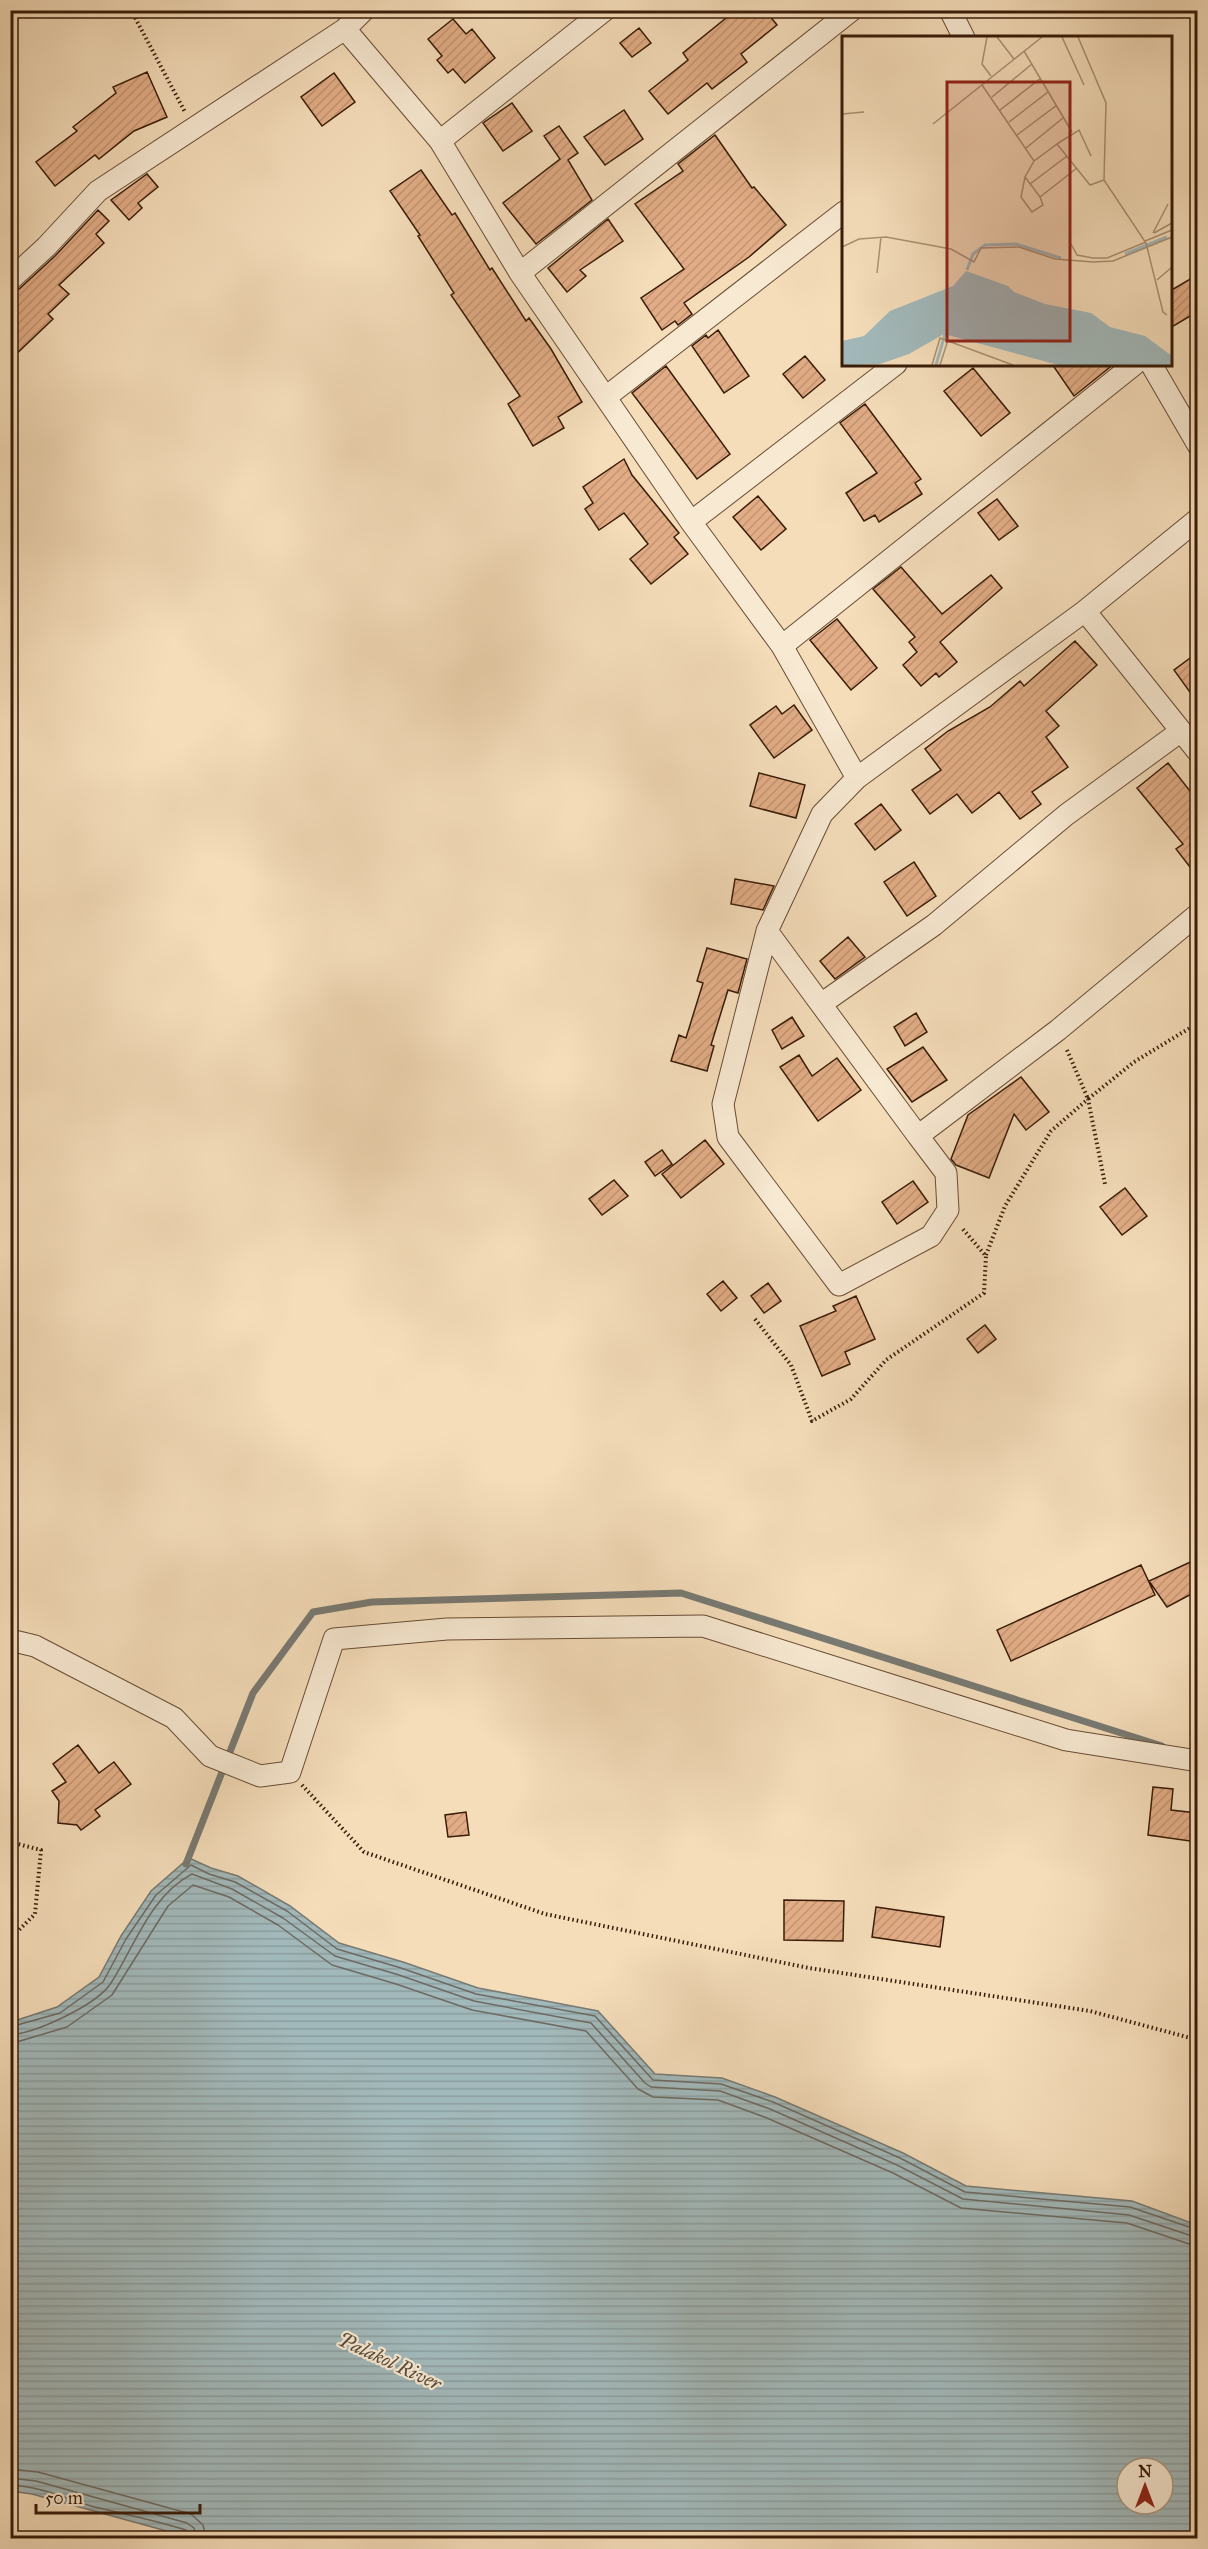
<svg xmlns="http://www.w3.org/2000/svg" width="1208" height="2549" font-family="'IM FELL Great Primer',serif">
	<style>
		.water { fill: url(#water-rules); stroke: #787a73; stroke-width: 1.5; fill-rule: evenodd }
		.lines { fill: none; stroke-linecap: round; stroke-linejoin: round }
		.shore { stroke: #6e6a62; stroke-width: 1.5 }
		.stream { stroke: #787a73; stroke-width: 7 }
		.building { fill: url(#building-hatch); stroke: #391c08; stroke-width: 1.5 }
		.minor-casing { stroke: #684c34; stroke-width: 23 }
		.path { stroke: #391c08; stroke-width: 4; stroke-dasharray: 1.5 3; stroke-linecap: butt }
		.minor { stroke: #f8e9d2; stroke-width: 21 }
		.labels { text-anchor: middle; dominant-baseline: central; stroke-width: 4.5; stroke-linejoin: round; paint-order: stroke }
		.water-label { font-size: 20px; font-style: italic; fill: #584b3e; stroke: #f8e9d2 }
		.inset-river { fill: none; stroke: #a2b9bb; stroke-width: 3 }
		.inset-road { fill: none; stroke: #aa9073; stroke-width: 1.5 }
		.view { fill: #8f2418; fill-opacity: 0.15; stroke: #8f2418; stroke-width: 3 }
		.inset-edge { fill: none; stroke: #391c08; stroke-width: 3 }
	</style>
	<defs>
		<pattern id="water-rules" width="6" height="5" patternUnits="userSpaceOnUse" patternTransform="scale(1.5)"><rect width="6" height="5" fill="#a2b9bb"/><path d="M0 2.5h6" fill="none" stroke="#8c9e9f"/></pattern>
		<pattern id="building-hatch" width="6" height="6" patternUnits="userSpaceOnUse" patternTransform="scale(1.5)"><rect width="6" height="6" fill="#e2ad86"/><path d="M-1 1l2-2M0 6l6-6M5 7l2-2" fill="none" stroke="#c39472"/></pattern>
	</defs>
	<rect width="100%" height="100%" fill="#f5ddba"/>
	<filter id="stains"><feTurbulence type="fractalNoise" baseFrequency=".00333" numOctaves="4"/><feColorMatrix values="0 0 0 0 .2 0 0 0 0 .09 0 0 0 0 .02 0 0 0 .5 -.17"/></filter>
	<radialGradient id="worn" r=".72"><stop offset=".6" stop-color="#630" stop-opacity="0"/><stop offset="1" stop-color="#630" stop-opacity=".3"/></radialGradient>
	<path class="water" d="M189,1858L211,1868L238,1876L290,1906L339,1943L403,1962L478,1988L598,2011L655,2074L722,2078L775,2097L903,2153L966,2186L1132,2201L1197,2225V2538H192L32,2494L11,2491V2022L57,2007L99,1977L121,1936L151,1891ZM1127,2468H1163V2504H1127Z"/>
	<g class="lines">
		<path class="shore" d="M10,2027L60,2013L103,1982L126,1939L156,1895L191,1865L209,1874L235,1882L287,1911L337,1949L401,1968L476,1994L595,2016L653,2080L721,2084L773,2102L900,2158L965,2192L1130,2207L1198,2230
			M10,2035C36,2033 97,2005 111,1983C134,1947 151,1895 192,1874L232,1889L283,1918L335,1956L399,1975L474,2001L591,2023L645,2083L651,2087L720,2091L770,2109L897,2165L963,2199L1129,2215L1198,2238
			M10,2044L67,2027L112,1995L168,1906L193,1885L229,1897L278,1925L332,1965L396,1984L472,2010L586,2031L638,2089L653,2097L718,2100L767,2118L893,2173L961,2208L1127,2223L1198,2247
			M10,2469L38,2472L191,2514L203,2525L206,2538
			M10,2478L36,2481L187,2523L194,2528L197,2538
			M10,2485C38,2486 65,2498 91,2506C123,2514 154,2520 186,2530L190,2538"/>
		<path class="stream" d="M186,1864L253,1693L313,1612L372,1602L681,1593L1162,1746"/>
	</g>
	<path class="building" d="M736,10H765L777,25L741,54L747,62L712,89L707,83L668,114L649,91L688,60L683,53Z
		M453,19L466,34L472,29L495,58L465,83L453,69L448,73L437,60L442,56L428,39Z
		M639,28L651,43L632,57L620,43Z
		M147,72L167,117L134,131L99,159L95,155L55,186L36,162L77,131L73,127L116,93L113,87Z
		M334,73L355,102L322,126L301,97Z
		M512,103L532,131L503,151L483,123Z
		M624,110L643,139L605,165L584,137Z
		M559,126L578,153L568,160L592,200L536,244L503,203L560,159L544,136Z
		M715,135L752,188L754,187L786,225L749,257L684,303L692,314L678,325L675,321L662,330L641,298L684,269L635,204L683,171L678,164Z
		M421,170L452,215L455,213L490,270L492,268L526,321L529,318L551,349L582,402L558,417L564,428L533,446L508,404L520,396L451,295L454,293L418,236L420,235L390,191Z
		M147,174L158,187L138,203L142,208L129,220L111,200Z
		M98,210L109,221L96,234L104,243L59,285L69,294L48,314L53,319L10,360V292L19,289L55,256Z
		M608,219L623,241L580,270L586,276L567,292L548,268Z
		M1197,275V312L1170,328V291Z
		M718,330L749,376L724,393L692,346L706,335L708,338Z
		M805,356L825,380L803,398L783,374Z
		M1052,364H1114L1074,396Z
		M666,366L730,454L697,479L632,393Z
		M973,368L1010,413L981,436L944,391Z
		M865,404L921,479L915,483L922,494L879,522L875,515L864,521L846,493L877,473L840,423Z
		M624,459L632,475L679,533L674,537L688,554L651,584L630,559L648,544L624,513L599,530L585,509L593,503L583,487Z
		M758,496L786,529L761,550L733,517Z
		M997,499L1018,526L999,540L978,513Z
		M901,567L942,614L991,575L1002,588L940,642L957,662L939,677L936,673L921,686L903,665L917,652L909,642L915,637L873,589Z
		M837,619L877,668L851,690L810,640Z
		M1075,641L1097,665L1046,711L1059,726L1046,737L1068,767L1032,792L1041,804L1020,819L999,792L972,813L957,794L930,814L912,790L941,770L925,749L948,731L990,707L1020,681L1024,686Z
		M1197,653V702L1174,670Z
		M794,705L812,730L774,758L750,725L776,706L782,714Z
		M1168,763L1197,800V876L1176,849L1183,844L1137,788Z
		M759,773L805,785L796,818L750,806Z
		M881,804L901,830L875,850L855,824Z
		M914,862L936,896L907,916L884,882Z
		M735,879L774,886L763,910L731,904Z
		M848,937L865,957L835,979L820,961Z
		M707,948L747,959L738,993L728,990L711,1045L714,1046L707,1071L671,1061L679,1035L686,1038L703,983L697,981Z
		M916,1013L927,1032L905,1046L894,1027Z
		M792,1017L804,1036L782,1049L772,1030Z
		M923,1047L947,1080L912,1102L887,1069Z
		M799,1055L812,1076L837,1058L861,1090L818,1121L780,1067Z
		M1021,1077L1049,1112L1026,1130L1014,1114L989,1178L956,1165L951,1159L968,1115Z
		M705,1140L724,1164L681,1198L662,1174Z
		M662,1150L672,1164L655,1176L645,1162Z
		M614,1180L628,1196L602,1215L589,1199Z
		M913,1181L928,1202L897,1224L882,1202Z
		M1125,1188L1147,1216L1122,1235L1100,1207Z
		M723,1281L737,1298L721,1311L707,1294Z
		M768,1283L781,1301L764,1313L751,1296Z
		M856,1296L875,1339L845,1352L850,1364L822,1376L800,1326L836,1311L833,1306Z
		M985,1325L996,1339L978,1353L967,1339Z
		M1197,1559V1591L1167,1607L1149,1581Z
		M1141,1565L1155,1595L1011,1661L997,1630Z
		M78,1745L99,1773L114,1762L131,1784L95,1810L100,1816L81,1830L77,1825L58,1823L59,1801L52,1791L66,1782L53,1764Z
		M1153,1787L1173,1789L1171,1810L1197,1813V1842L1148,1835Z
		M466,1812L469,1835L448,1837L445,1815Z
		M784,1900L844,1901L843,1941L784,1940Z
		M876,1907L944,1917L940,1947L872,1937Z"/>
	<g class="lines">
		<defs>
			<path id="minor" d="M950,10L964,38
				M345,29L440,141L520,273L691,522L782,646L857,778L1085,611L1198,752
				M440,141L605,10
				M520,273L852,10
				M10,280L46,247L98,191L345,29L364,10
				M1151,364L1198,445
				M606,397L844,212
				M691,522L896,364
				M1085,611L1198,519
				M782,646L1135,364
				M857,778L822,814L767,931L723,1104L728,1137L839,1285L931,1236L948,1210L946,1173L918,1136
				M767,931L918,1136L1058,1030L1198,914
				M821,1004L934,925L1066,815L1181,731
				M10,1640L35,1646L174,1718L210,1756L260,1776L290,1772L334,1639L447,1629L703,1626L1066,1740L1198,1761"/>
		</defs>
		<use href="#minor" class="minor-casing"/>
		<path class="path" d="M131,10L185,112
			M1067,1050L1088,1099L1134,1062L1198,1023
			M986,1255L1005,1206L1051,1131L1088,1099L1105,1184
			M755,1319L791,1365L812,1421L851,1399L886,1360L984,1293L986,1256L961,1227
			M1197,1780L1193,1801L1198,1804
			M302,1785L364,1852L545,1914L809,1968L1090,2011L1198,2040
			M10,1842L41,1850L35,1914L10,1939
			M1193,2038L1198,2007"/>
		<use href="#minor" class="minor"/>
	</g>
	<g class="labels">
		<g class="water-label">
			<text transform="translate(390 2361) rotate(25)">Palakol River</text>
		</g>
	</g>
	<g transform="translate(842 36)">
		<rect width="330" height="330" fill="#f5ddba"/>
		<path d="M124,235L166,250L172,256L203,268L249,277L268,291L303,300L330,320V329H216L102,298L67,318L38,328L0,329V305L22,300L48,275L111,250Z" fill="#a2b9bb"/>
		<path class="inset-river" d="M283,218L325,201M125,234L131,218L143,209L174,208L219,222M94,329L103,298"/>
		<path class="inset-road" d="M145,1L140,28L149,40M155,1L172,23M220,1L242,49M236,1L264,67L262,144L304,207L321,276L325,279M182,15L230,96M140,49L192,125L215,108L248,149L262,144M150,61L190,28M158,74L199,42M0,78L22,76M167,86L206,56M91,88L200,1M175,99L215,69M215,108L237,94L249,120M184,112L221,82M192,125L183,141L179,161L190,176L201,169L198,161M183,141L198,161L235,132M188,148L225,120M311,197L326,168M312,197L330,187M303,205L330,194M229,208L235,219L251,222H265L304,206M0,211L17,203L44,201L109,213L132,226L139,212L177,211L213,223L251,226L271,225L330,201M35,237L39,201M315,244L330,231M90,329L98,302L171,329M98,329L106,304"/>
		<path class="view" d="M105,46H228V305H105Z"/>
		<rect width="330" height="330" class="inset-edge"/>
	</g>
	<rect width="1208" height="2549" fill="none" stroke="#f5ddba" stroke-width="36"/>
	<rect x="12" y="12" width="1184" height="2525" fill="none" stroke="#391c08" stroke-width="3"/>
	<rect x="18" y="18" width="1172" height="2513" fill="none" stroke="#391c08" stroke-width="1.5"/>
	<g transform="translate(1145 2486)"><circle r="28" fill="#f8e9d2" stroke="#ac9781" stroke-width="1.5"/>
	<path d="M0-4.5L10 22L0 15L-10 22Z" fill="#8f2418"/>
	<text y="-9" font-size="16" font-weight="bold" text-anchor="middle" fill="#391c08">N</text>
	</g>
	<path d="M36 2504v9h164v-9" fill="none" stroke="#391c08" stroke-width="3"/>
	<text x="45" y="2504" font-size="18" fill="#391c08" stroke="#f8e9d2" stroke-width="4.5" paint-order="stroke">50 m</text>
	<rect width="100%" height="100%" filter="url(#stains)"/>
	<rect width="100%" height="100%" fill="url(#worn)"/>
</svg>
